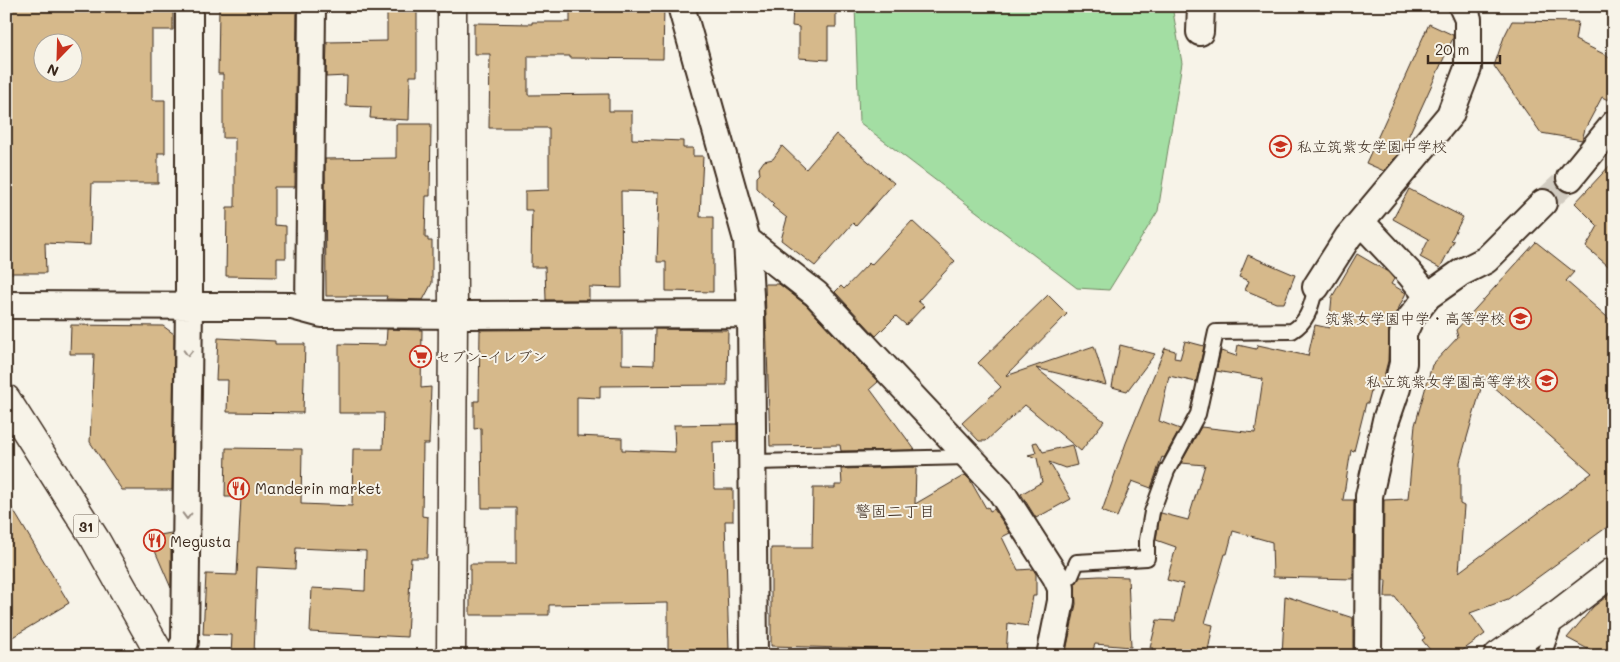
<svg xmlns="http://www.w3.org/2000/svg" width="1620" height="662" font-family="Mali,'Klee One',sans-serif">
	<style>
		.green { fill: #a3dea3; stroke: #6f8460 }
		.building { fill: #d6b98b; stroke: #3b2a1e; fill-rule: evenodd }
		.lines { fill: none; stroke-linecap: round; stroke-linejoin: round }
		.minor-tunnel { stroke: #d1cbc0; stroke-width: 26; stroke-dasharray: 26 13; stroke-linecap: butt }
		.service-casing { stroke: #3b2a1e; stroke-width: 18 }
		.minor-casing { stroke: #3b2a1e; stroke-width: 30 }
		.tertiary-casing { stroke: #3b2a1e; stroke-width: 31 }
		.primary-casing { stroke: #3b2a1e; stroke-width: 31 }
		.service { stroke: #f7f3e8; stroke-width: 14 }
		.minor { stroke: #f7f3e8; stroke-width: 26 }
		.tertiary { stroke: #f7f3e8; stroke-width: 28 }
		.primary { stroke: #f7f3e8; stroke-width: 28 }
		.oneway { stroke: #998e83 }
		.labels { text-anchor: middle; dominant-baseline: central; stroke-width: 4; stroke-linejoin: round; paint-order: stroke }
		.shield { fill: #f7f3e8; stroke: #73665b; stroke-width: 1 }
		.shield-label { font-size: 14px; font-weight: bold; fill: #3b2a1e }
		.poi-label { font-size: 15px; fill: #3b2a1e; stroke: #f7f3e8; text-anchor: start }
		.neighbourhood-label { font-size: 16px; fill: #3b2a1e; stroke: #f7f3e8 }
	</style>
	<rect width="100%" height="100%" fill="#f7f3e8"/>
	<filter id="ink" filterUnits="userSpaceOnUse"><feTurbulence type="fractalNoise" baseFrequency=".02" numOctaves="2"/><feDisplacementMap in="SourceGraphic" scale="10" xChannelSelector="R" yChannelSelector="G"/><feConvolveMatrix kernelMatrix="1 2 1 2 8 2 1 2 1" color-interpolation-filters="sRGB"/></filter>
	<g filter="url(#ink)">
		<path class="green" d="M855,6H1172L1182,63L1158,211L1109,290L1077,288L859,122Z"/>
		<path class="building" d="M6,6H173V30H152V100H165V153H158V183H92L90,245L45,243L46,273H6ZM42,42H72V72H42Z
			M219,6H297L295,187H274V225L286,226V258H277V277L226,276L227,207H235V138H223V74H218Z
			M387,6H417V76H410L409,120L370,118L371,107L346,106L347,76L326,77L327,42L387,41Z
			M570,6H664L663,59L570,58V56H528V95L609,94V111H632V139L683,141V148H693V156H703L700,217H713V292L666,291V262H657L659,192L621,191L622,288L589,287V300H546L545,267H531L532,210H525V191L549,190V128H489L490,54H474V23L532,24V22H570Z
			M793,6H836V27H828V60L799,58V27L792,26Z
			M1512,21L1578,22L1575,40L1614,59V88L1608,100L1602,97L1585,129L1582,140L1541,133L1494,66L1504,37Z
			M1429,24L1453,35V38L1403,148L1384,171L1366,163Z
			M396,124H431L430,196H426L425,238H428V241H432V283L423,300L386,299L387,296H326L325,159L396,158Z
			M836,134L894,183L856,226L853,223L815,266L781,240L787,218L772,206L774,204L757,188V177L760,174L759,168L764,161L773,159L782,146L806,169Z
			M1614,161V271L1586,247L1598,226L1575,203Z
			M1409,189L1463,217L1451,240L1454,241L1440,268L1420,257L1429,239L1393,219Z
			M912,221L955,261L918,301L924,306L906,325L896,316L876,336L835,292L841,286L844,289L869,263L871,265Z
			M1536,242L1574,272L1566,281L1614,323V522L1508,599L1470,613L1485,634L1455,656H1435L1422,640L1425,638L1395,597H1385L1386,580H1383L1384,500L1408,499L1415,425L1432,365L1458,337L1456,330ZM1484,378L1592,473L1459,572L1464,506L1460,504V462Z
			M1357,254L1388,272L1394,279L1391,284L1406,293L1389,328L1388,361L1381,388L1372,386L1368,403H1366L1354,451L1351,450L1343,500H1354L1353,579L1273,577L1272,542L1233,531L1227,554H1225L1205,623L1213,625L1207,656H1151L1153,648H1150L1157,620L1175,621L1183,584L1167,580L1176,547L1156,540L1160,514L1161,513L1188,520L1205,465L1181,463L1201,427L1255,433L1263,379L1216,371L1221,351L1236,356L1238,345L1256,349L1258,345L1308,356L1315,325L1329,328L1332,297Z
			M1248,255L1295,275L1284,303H1276L1245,290L1249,281L1239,277Z
			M765,284H779L806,305L878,382L870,389L915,450L841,451L840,445L770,446Z
			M1048,295L1067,314L1006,376L1094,346L1106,385L1036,368L1104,421L1081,451L1025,405L986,441H979L962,423L1001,387L978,363Z
			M71,325L163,326L174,334L172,490H122L90,442L94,354H70Z
			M387,329L422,330L421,388L431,387L429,444H423L422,516L428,517L427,558H411L407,637L310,632L312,588L365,591L366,551L296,548L295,569L257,567L254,656H231L232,635L203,634L206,574L237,575L241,497H225L226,448L302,449L301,504L352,506L353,449H383L384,413H339V344L386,345Z
			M622,329V364L654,365L655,329L728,330L727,385L600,386V398L577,397V436L622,438V450L675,452L674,425L737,424V441L713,442L714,489H733V521H725L729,649H668V603L549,605V615H470V564H516V508H482L481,428L474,429V401H479L480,330Z
			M218,338L275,341V344H305L303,413L227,412L228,380H216Z
			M1185,341L1204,346L1196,382L1169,376L1159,421L1180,429L1164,458L1162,457L1151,488L1132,481L1117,517L1102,511L1126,443L1165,348L1175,351L1174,358L1180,359Z
			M1120,345L1155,354L1127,391L1112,387Z
			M1037,442L1043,452L1072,445L1077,465L1065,468L1049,462L1071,499L1036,518L1021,494L1042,482L1037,458L1028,455L1036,453L1033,443Z
			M916,467L915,504L965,475L970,480L986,508L988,507L990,511L994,509L1010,533L1002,537L1018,570L1033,569L1036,574V596H1033L1028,626L1008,623L1006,656H953V651L771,646V548H812L813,488H835V485H842L841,469Z
			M6,498L69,603L6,641Z
			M171,533V588L149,537Z
			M1100,576L1128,577L1131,647L1095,644L1091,656H1065L1076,604L1075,584L1080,577Z
			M1614,591V656H1601L1567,638L1593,607Z
			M1285,596L1353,618V650L1351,656H1282Z"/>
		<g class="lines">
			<path class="minor-tunnel" d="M1543,203L1570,178"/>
			<defs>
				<path id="service" d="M753,462L969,457
					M1056,577L1071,576L1077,562L1147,558V540L1152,512L1167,471L1198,414L1216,332L1292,331C1309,321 1311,305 1316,287
					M1543,656L1556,619"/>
				<path id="minor" d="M681,6L747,240L816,294L1000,490L1056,577L1061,588V601L1050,656
					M1200,32L1201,6
					M1570,178L1614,124
					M1361,222L1409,273L1428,296L1410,319L1403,334V363L1397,388L1386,420L1369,496L1368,656
					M747,240L751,314L754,656
					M1316,287L1348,237L1450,115L1468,68V19L1462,6
					M1428,296L1462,272L1486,260L1543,203
					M6,305L292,306L322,314L468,315L751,314
					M309,310L312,6
					M177,656L185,642L189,304V6"/>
				<path id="tertiary" d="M451,656L453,315L452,6
					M1498,656L1558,614L1614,571"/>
				<path id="primary" d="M6,399L95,539L161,656"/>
			</defs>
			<use href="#service" class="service-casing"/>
			<use href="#minor" class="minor-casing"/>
			<use href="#tertiary" class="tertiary-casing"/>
			<use href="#primary" class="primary-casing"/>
			<use href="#service" class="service"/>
			<use href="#minor" class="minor"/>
			<use href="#tertiary" class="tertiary"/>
			<use href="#primary" class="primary"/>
		</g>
		<defs><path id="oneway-chevron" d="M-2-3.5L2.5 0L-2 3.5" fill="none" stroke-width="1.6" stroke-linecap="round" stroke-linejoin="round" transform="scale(1.25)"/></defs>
		<g class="oneway">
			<use href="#oneway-chevron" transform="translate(188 353) rotate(91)"/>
			<use href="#oneway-chevron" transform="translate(187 516) rotate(91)"/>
		</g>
	</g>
	<defs>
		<symbol id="school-ring" viewBox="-11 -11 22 22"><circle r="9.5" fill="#f7f3e8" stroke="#c8321e" stroke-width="1.5"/><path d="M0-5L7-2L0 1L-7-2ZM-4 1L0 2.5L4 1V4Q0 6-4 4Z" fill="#c8321e"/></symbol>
		<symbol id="supermarket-ring" viewBox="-11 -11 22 22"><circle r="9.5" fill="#f7f3e8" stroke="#c8321e" stroke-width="1.5"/><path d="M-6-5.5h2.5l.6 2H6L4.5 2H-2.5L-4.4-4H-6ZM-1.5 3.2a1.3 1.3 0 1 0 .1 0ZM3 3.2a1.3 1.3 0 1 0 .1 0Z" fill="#c8321e"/></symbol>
		<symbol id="restaurant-ring" viewBox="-11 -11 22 22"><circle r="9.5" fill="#f7f3e8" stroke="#c8321e" stroke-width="1.5"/><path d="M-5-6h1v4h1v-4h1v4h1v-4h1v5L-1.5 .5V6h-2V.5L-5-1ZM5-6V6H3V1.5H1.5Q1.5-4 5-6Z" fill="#c8321e"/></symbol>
	</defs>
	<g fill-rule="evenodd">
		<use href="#school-ring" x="1268" y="134" width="25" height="25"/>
		<use href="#school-ring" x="1508" y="306" width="25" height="25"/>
		<use href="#supermarket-ring" x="408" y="344" width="25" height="25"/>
		<use href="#school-ring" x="1534" y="368" width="25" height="25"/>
		<use href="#restaurant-ring" x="226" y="476" width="25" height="25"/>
		<use href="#restaurant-ring" x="142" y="528" width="25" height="25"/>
	</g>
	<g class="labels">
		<rect class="shield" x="73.5" y="514.5" width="25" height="23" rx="4"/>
		<g class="shield-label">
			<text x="86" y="526">31</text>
		</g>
		<g class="poi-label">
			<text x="1297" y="146">私立筑紫女学園中学校</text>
			<text x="1505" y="318" text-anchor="end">筑紫女学園中学・高等学校</text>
			<text x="436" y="356">セブン-イレブン</text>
			<text x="1531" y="381" text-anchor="end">私立筑紫女学園高等学校</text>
			<text x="255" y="488">Manderin market</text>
			<text x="170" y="541">Megusta</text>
		</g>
		<g class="neighbourhood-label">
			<text x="895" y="510">警固二丁目</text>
		</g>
	</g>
	<rect width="1620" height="662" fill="none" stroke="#f7f3e8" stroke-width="25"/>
	<rect x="12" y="12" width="1595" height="637" fill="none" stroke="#3b2a1e" stroke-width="2" filter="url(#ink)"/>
	<g transform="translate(58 58) rotate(203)"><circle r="24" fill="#f7f3e8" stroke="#aca397"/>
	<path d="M0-4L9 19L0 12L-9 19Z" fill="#c8321e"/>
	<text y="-8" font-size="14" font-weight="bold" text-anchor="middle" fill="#3b2a1e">N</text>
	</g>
	<path d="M1428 55v8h72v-8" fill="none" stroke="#3b2a1e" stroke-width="2.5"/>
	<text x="1435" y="55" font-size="15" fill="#3b2a1e" stroke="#f7f3e8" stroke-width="4" paint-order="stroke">20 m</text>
</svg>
